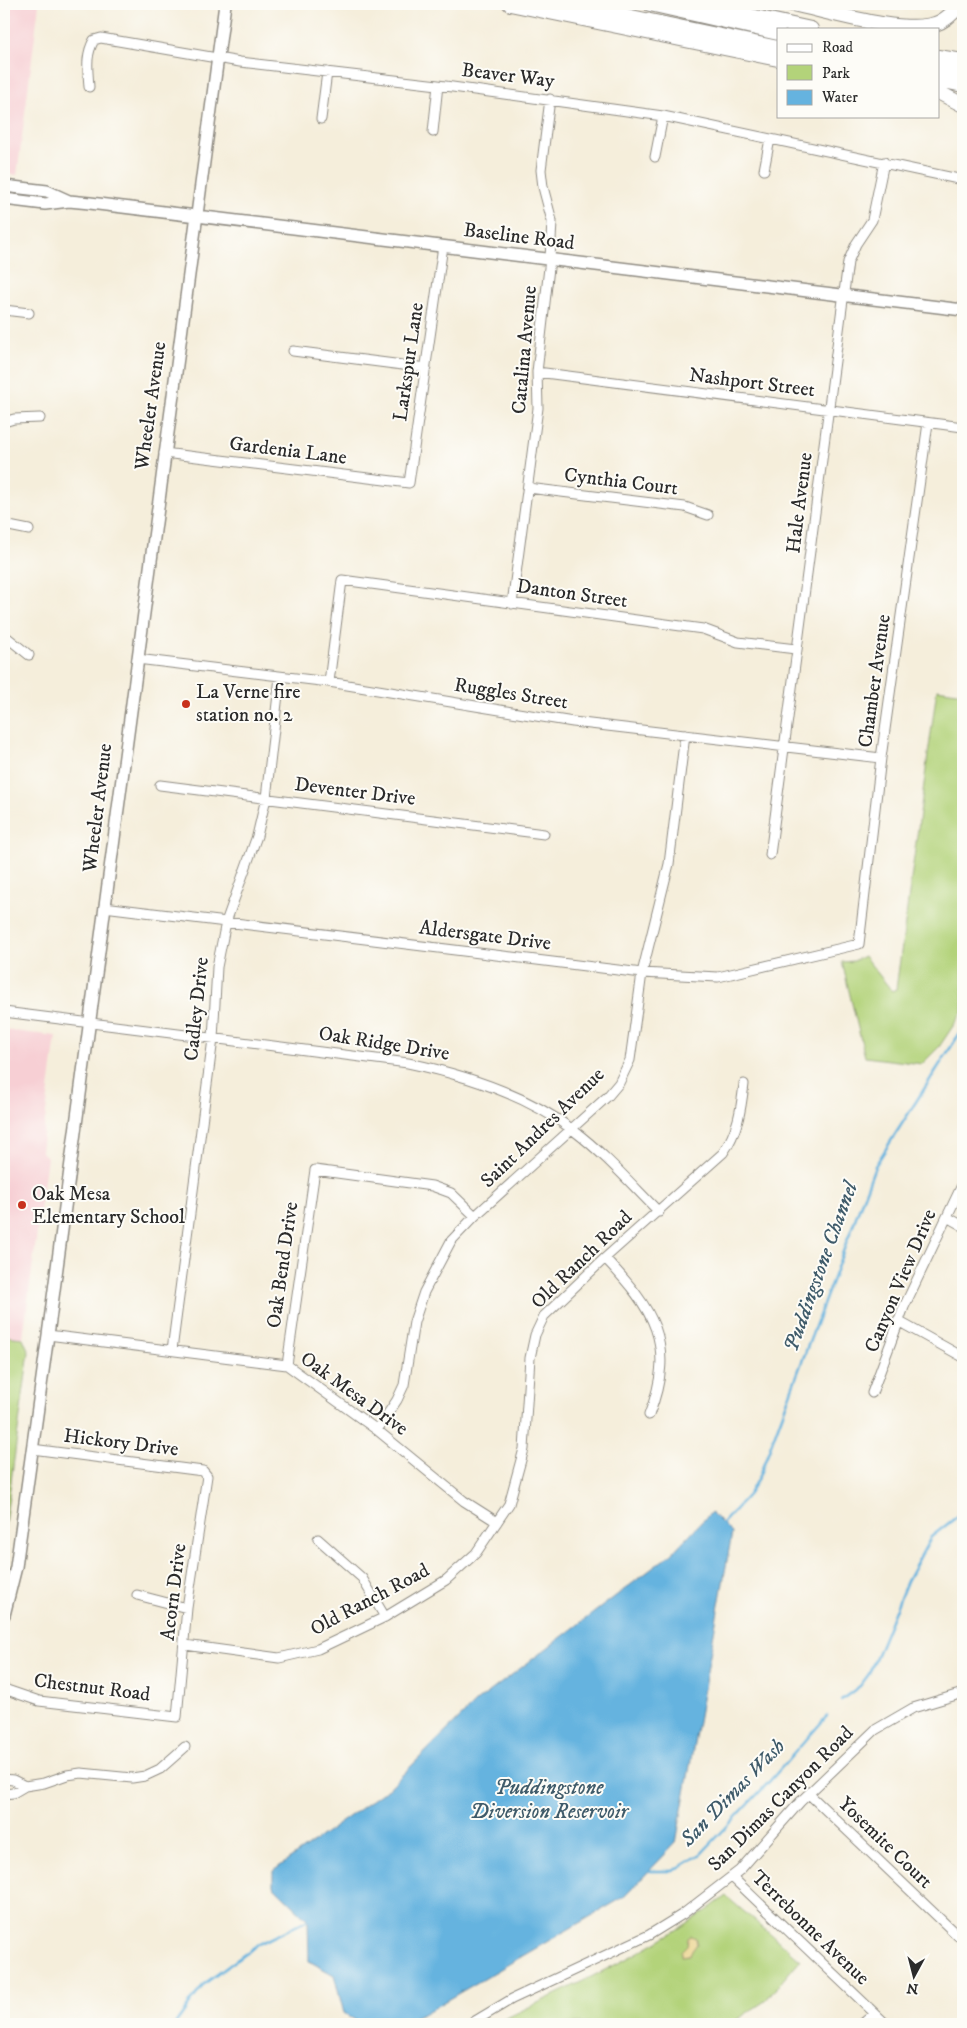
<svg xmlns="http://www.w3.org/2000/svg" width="967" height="2028" font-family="'IM FELL DW Pica',serif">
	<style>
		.built { fill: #f7cfd4 }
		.green { fill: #b3d37a; stroke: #6f7f52 }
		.sand { fill: #eeda9e; stroke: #8c8264 }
		.water { fill: #65b3df; stroke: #486f85 }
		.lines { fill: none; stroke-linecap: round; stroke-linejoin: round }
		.stream { stroke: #65b3df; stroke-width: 2.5 }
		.minor-casing { stroke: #908c83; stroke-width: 11 }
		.major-casing { stroke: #908c83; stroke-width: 14 }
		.highway-casing { stroke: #908c83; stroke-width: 16 }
		.minor { stroke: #fff; stroke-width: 9 }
		.major { stroke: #fff; stroke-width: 11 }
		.highway { stroke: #fff; stroke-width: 14 }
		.poi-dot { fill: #c8321e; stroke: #fdfcf7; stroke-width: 2 }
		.labels { text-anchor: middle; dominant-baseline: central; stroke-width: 4; stroke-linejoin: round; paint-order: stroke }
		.street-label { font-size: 20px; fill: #2b2b2b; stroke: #fdfcf7 }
		.poi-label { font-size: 20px; fill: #2b2b2b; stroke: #fdfcf7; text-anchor: start }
		.water-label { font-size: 21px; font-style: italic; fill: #3f5b6a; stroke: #fdfcf7 }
	</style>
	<rect width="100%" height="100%" fill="#fdfcf7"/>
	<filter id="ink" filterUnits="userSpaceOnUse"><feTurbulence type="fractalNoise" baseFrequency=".02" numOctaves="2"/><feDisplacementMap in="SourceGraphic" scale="10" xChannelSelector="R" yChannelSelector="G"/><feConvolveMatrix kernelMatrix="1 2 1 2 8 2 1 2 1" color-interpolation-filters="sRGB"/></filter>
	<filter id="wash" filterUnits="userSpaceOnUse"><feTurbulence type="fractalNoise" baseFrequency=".0096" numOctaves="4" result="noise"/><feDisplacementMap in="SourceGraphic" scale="20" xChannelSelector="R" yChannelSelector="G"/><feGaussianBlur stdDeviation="1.12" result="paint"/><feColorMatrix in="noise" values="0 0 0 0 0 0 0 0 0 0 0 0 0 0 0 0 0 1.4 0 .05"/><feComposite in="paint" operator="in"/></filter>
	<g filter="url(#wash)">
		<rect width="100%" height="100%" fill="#f5eedb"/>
		<path class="built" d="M4,4H39L17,175L4,173Z
			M4,1030L56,1036L41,1151L47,1157L23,1338L4,1336Z"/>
		<path class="green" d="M937,689L963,693V1011L939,1047L922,1064L865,1057L842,962L854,961L864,956L892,991L896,989Z
			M4,1336L23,1338L29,1352L4,1531Z
			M726,1896L800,1960L765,2001L730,2024H494C574,1985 655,1950 726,1896Z"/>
		<path class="sand" d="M691,1936L696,1938L697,1944L689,1955L681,1956V1951L687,1945L688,1938Z"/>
		<path class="water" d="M711,1512L732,1533L676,1843L624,1897L423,2014L399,2024H361L344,2013L334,1975L309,1961L308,1920L273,1886V1871L389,1788L476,1702L671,1554Z"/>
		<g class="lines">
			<path class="stream" d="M722,1524L749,1494L760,1474L875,1166L963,1028
				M841,1700L860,1686L869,1674L907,1581L931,1537L963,1512
				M650,1871H673L701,1854L768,1783L827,1716
				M175,2024L204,1984L257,1945L308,1920"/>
		</g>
	</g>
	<g filter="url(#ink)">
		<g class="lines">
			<defs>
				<path id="minor" d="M89,87C88,70 85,56 94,40L101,38L240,62L438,85L663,116L963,180
					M321,119L327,72
					M433,132L438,85
					M655,157L663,116
					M764,170L770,139
					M4,310L29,313
					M293,351L426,368
					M537,372L963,427
					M4,422L14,419L40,418
					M164,453L409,483L443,246
					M528,488L685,507L708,515
					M4,525L29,530
					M512,604L538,408L537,372L550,259L552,221L543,187L541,170L550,99
					M4,635L29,655
					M137,659L329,682L573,722L881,758
					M329,682L342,580L703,629L738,642L796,649
					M160,785L544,834
					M770,855L848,262L856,244L872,220L884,162
					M104,907L642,973L718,977L859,944L881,758L928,423
					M4,1012L408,1063C466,1075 525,1094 573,1130C605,1154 631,1184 659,1212
					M947,1217L963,1226
					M605,1258C653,1309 677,1343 649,1415
					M898,1321L963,1357
					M48,1335L287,1365L377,1430L464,1501L497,1522
					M172,1350L213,1039L217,967L226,922L257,836L266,798L280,677
					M287,1365L315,1170L432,1186L451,1193L475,1216
					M872,1393L904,1307L963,1183
					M377,1430L397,1400L404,1385L414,1322L424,1292L451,1241L475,1216L608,1096L619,1083L630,1060L642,973L669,864L685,735
					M318,1539L362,1578L385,1617
					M137,1595L187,1608
					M185,1645L279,1658L318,1649L385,1617L446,1580L476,1553L509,1504L524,1449L530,1358L535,1335L544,1316L605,1258L723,1153C738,1131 741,1110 744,1084
					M4,1689L39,1701L177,1717L187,1608L207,1476L203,1471L32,1449
					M4,1779L13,1780L25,1786
					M4,1794L13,1793L25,1786L44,1783L67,1775L81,1773L132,1778L145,1776L160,1769L185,1747
					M810,1795L958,1936
					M732,1877L886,2024
					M470,2024L512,1999L649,1935L683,1914L740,1870L800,1802L875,1730L913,1708L963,1693
					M862,2024L874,2014"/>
				<path id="major" d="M4,186L47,191L69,201
					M4,199L45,204L69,201L90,203L963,310
					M4,1615L16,1567L48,1335L225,4"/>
				<path id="highway" d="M510,4L778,59
					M570,4L778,48
					M650,4L778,33
					M696,4L811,29
					M792,4C827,11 902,35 935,24C946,21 954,11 962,4
					M938,57L963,61
					M938,67L963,72
					M938,80L963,85
					M938,92L963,105"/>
			</defs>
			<use href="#minor" class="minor-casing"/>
			<use href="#major" class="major-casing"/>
			<use href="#highway" class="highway-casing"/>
			<use href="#minor" class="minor"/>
			<use href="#major" class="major"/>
			<use href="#highway" class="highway"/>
		</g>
	</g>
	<g class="poi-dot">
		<circle cx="186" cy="704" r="5"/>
		<circle cx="22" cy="1205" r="5"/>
	</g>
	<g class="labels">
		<g class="street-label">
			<text transform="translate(508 76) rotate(7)">Beaver Way</text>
			<text transform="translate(519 237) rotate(7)">Baseline Road</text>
			<text transform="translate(525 350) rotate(-85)">Catalina Avenue</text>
			<text transform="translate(409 362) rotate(-82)">Larkspur Lane</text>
			<text transform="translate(752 383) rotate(7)">Nashport Street</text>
			<text transform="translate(151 406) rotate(-82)">Wheeler Avenue</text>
			<text transform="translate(288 451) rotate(7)">Gardenia Lane</text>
			<text transform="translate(621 482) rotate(7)">Cynthia Court</text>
			<text transform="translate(800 503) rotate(-83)">Hale Avenue</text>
			<text transform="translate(572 594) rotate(8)">Danton Street</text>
			<text transform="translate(875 681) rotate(-82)">Chamber Avenue</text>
			<text transform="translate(511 694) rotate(9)">Ruggles Street</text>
			<text transform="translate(355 792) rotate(7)">Deventer Drive</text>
			<text transform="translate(98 808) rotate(-83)">Wheeler Avenue</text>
			<text transform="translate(485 936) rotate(7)">Aldersgate Drive</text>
			<text transform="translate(197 1009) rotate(-84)">Cadley Drive</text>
			<text transform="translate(384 1044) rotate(9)">Oak Ridge Drive</text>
			<text transform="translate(543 1128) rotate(-44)">Saint Andres Avenue</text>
			<text transform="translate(582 1260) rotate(-44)">Old Ranch Road</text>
			<text transform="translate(283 1265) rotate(-82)">Oak Bend Drive</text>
			<text transform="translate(901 1281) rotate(-67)">Canyon View Drive</text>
			<text transform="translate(354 1394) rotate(36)">Oak Mesa Drive</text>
			<text transform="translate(121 1443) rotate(7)">Hickory Drive</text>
			<text transform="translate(174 1592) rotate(-83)">Acorn Drive</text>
			<text transform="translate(370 1600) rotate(-28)">Old Ranch Road</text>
			<text transform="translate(92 1688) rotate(7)">Chestnut Road</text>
			<text transform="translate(781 1799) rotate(-45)">San Dimas Canyon Road</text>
			<text transform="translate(885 1843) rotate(44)">Yosemite Court</text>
			<text transform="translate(810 1928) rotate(44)">Terrebonne Avenue</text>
		</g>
		<g class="poi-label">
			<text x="196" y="692">La Verne fire<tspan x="196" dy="23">station no. 2</tspan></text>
			<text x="32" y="1194">Oak Mesa<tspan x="32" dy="23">Elementary School</tspan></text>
		</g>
		<g class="water-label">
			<text transform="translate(821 1267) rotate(-70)">Puddingstone Channel</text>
			<text x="549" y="1788">Puddingstone<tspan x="549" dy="24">Diversion Reservoir</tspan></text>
			<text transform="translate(733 1793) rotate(-46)">San Dimas Wash</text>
		</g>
	</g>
	<rect width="967" height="2028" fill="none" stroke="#fdfcf7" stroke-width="20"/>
	<rect x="777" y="28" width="162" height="90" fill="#fdfcf7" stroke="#a9a8a5"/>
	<rect x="787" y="44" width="25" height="8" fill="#ffffff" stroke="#a9a8a5"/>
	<text x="822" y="52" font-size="15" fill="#2b2b2b">Road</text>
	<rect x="787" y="65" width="25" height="15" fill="#b3d37a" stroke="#a9a8a5"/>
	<text x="822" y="78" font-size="15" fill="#2b2b2b">Park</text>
	<rect x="787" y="90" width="25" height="15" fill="#65b3df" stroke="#a9a8a5"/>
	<text x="822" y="102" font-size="15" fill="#2b2b2b">Water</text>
	<g transform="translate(914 1976) rotate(187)" stroke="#fdfcf7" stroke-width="4" paint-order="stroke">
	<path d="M0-4L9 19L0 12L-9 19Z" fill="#2b2b2b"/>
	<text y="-8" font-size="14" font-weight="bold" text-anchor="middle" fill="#2b2b2b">N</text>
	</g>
</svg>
